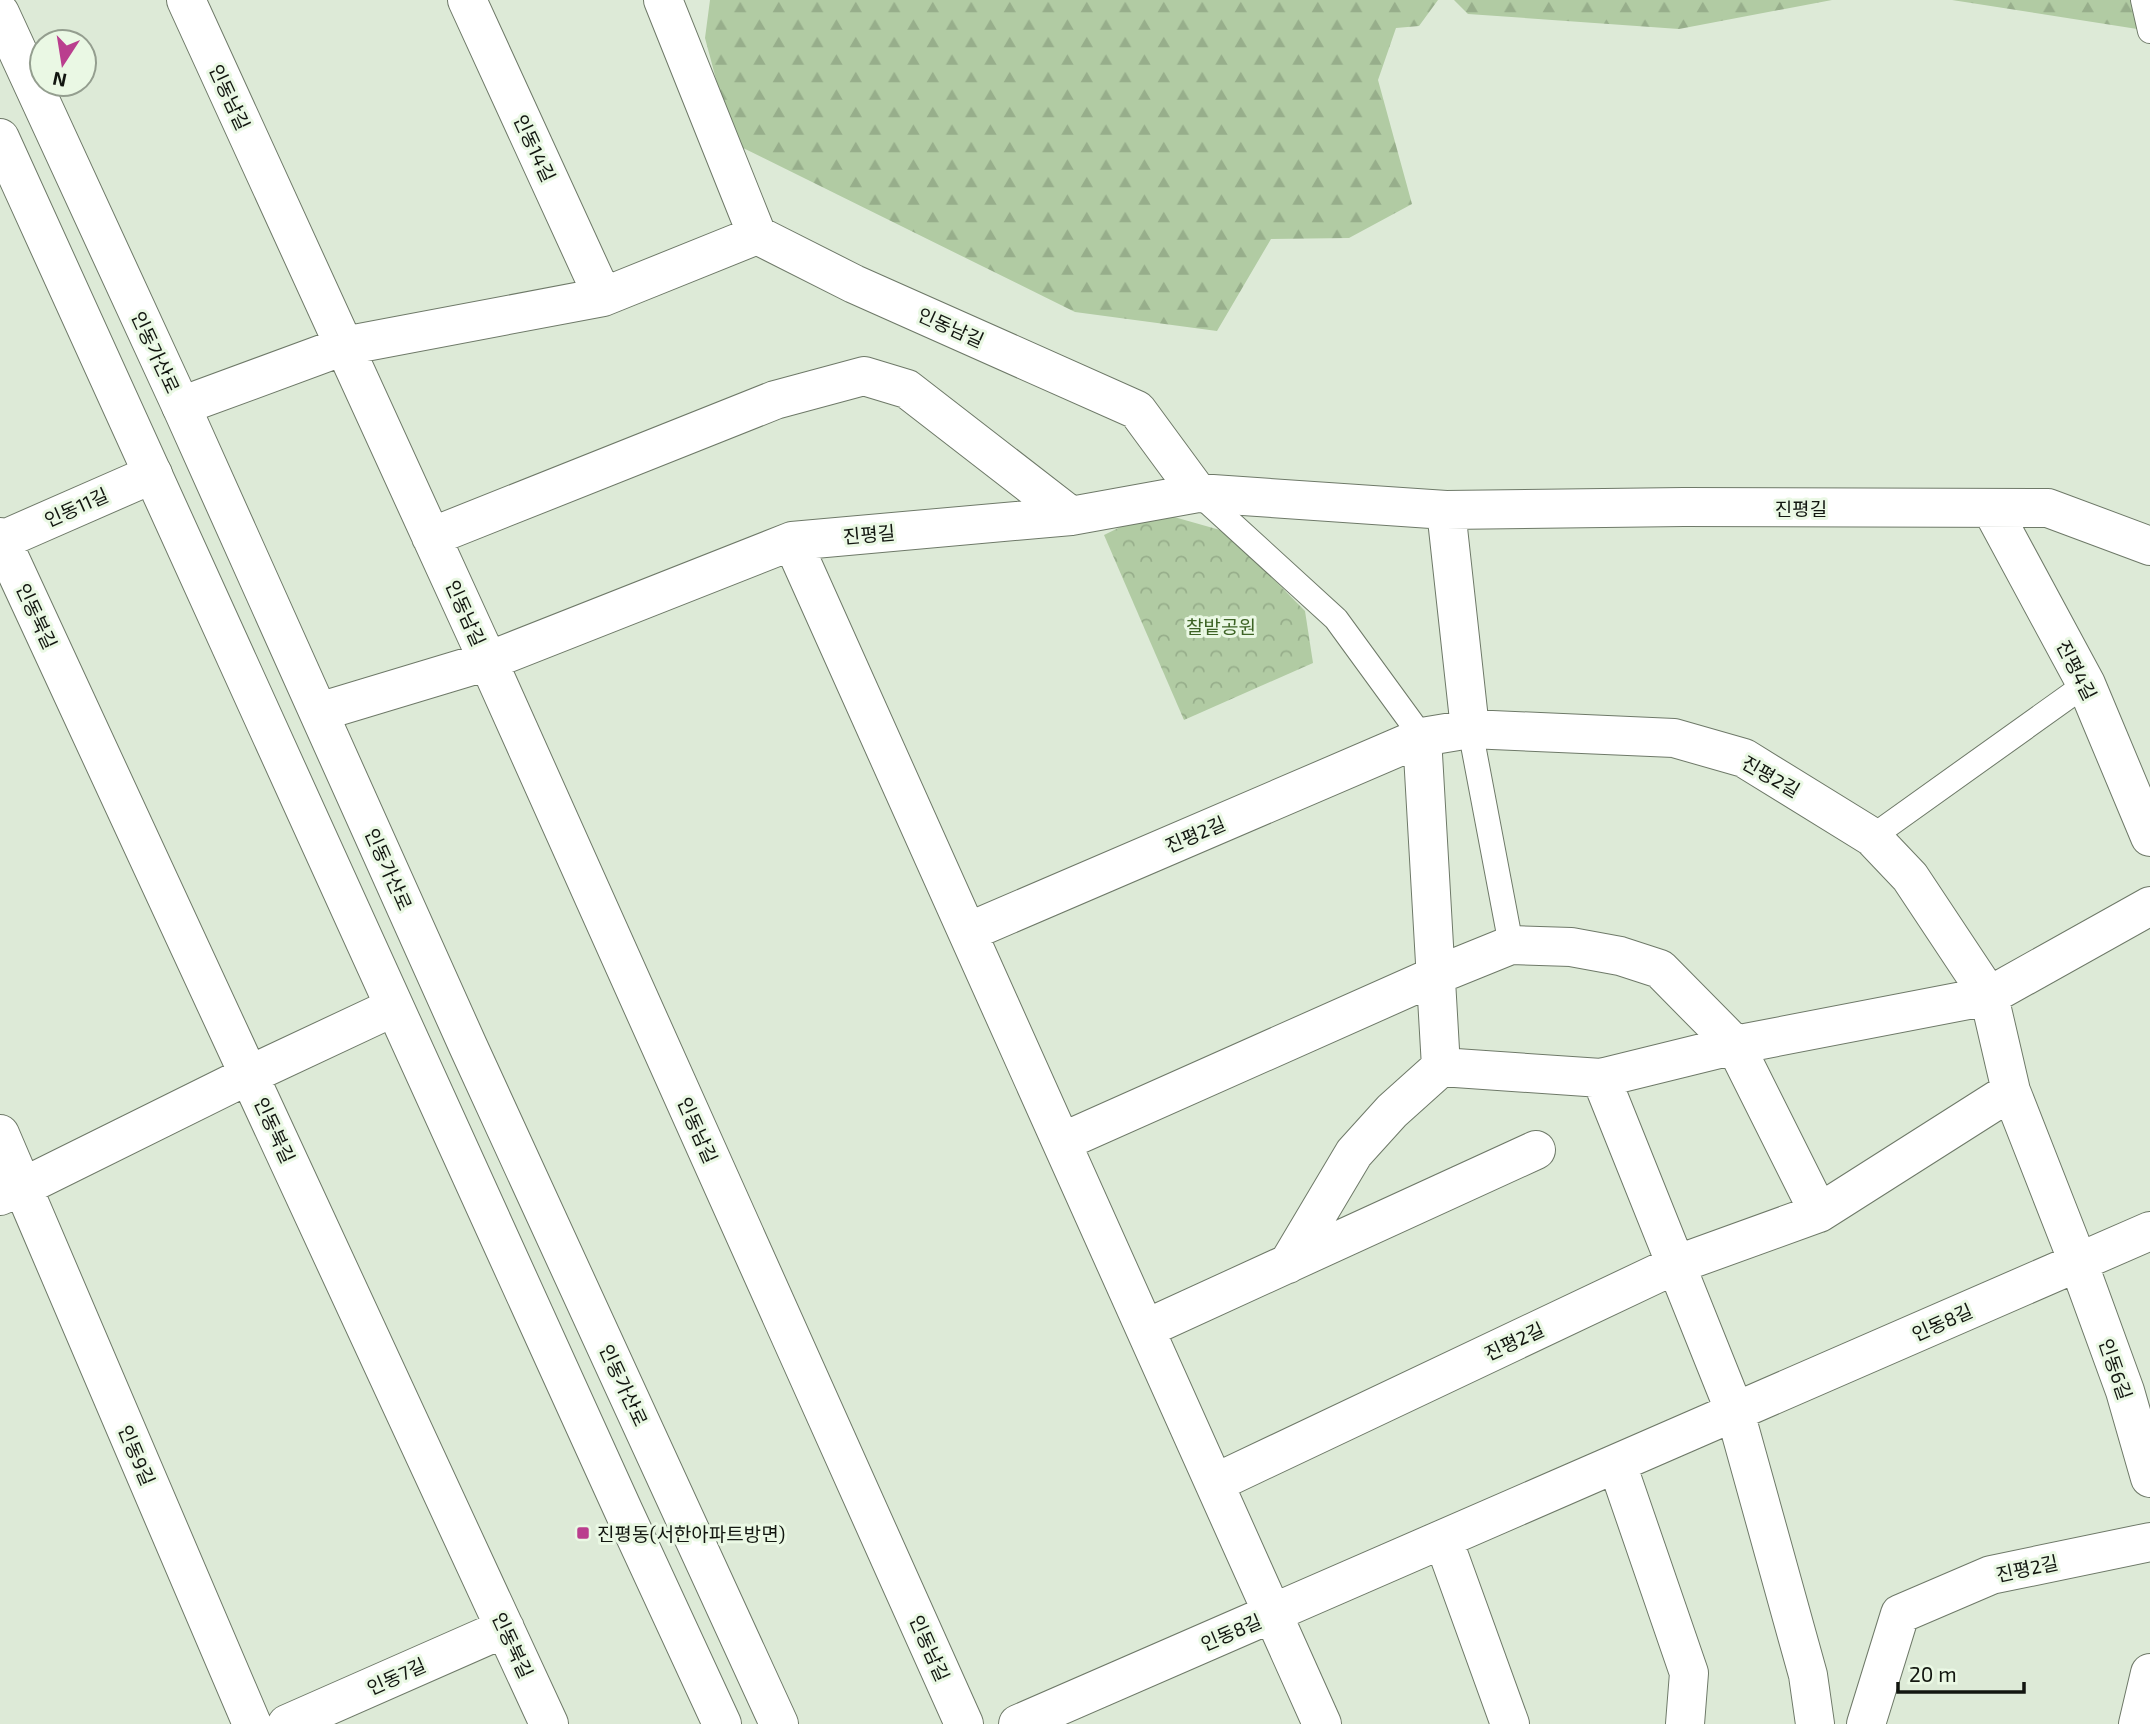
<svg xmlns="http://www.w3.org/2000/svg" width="2150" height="1724" font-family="'Exo 2','Noto Sans KR',sans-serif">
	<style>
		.forest { fill: url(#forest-firs) }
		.park { fill: url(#park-crowns) }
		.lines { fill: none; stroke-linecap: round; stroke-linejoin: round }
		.lane-casing { stroke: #6e7968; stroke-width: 26 }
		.street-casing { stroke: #6e7968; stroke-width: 40 }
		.secondary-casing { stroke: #6e7968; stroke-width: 40 }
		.lane { stroke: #fff; stroke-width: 24 }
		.street { stroke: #fff; stroke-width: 38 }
		.secondary { stroke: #fff; stroke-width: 38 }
		.poi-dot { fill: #ba3e8e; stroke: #eaf8e4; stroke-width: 2.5 }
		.labels { text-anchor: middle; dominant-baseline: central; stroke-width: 6; stroke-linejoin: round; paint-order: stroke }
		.street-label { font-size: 19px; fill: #121610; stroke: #eaf8e4 }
		.park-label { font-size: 19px; fill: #3d6325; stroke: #eaf8e4 }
		.poi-label { font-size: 19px; fill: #121610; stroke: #eaf8e4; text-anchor: start }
	</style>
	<defs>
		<pattern id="forest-firs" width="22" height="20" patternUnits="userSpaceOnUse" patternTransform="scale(1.75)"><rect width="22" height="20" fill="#b1cba3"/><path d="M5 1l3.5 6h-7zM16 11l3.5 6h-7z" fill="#97ae8b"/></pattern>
		<pattern id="park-crowns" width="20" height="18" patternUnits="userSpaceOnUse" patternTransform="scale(1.75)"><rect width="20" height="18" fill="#b1cba3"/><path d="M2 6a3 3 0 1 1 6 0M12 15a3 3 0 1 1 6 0" fill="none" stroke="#97ae8b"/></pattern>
	</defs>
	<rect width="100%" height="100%" fill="#ddead7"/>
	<path class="forest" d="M710,0H1438L1419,26L1396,28L1378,80L1412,204L1349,238L1271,239L1217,331L1075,312L733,143L705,38Z
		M1454,0H1832L1679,29L1468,14Z
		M1952,0H2150V31Z"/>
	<path class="park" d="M1153,511L1227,532L1305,611L1313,663L1184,720L1104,535Z"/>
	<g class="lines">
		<defs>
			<path id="lane" d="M2143,0L2150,31
				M1198,493L1336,619L1422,737
				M1470,729L1511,945
				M1872,837L2086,684"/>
			<path id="street" d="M186,0L488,661L964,1724
				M467,0L603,297
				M663,0L757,235
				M181,406L344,346L603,297L757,235L854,284L1137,410L1198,493
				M1991,508L2086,684L2150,837
				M1446,510L1470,729
				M0,537L549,1724
				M431,537L775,400L864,376L907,389L1071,516
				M0,541L153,474
				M792,541L1322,1724
				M319,712L488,661L792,541L1071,516L1198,493L1446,510L1684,507L2048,508L2150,546
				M1422,737L1441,1067
				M968,932L1422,737L1470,729L1674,738L1744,758L1872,837L1910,877L1989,996L2011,1091L2078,1262L2125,1391L2150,1478
				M1601,1078L1735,1412L1808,1675L1815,1724
				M0,1134L252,1724
				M1062,1142L1437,975L1511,945L1571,947L1620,956L1660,969L1735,1045L1819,1213
				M0,1196L37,1180L249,1075L394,1007
				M1288,1264L1354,1153L1392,1111L1441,1067L1601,1078L1735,1045L1989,996L2150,906
				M1145,1329L1536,1150
				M1617,1464L1689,1673L1685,1724
				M1215,1483L1675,1265L1819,1213L2011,1091
				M1443,1539L1510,1724
				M287,1724L505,1628
				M1018,1724L2150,1231
				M1866,1724L1900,1614L1991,1575L2150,1542
				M2138,1724L2150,1673"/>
			<path id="secondary" d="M0,13L181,406L468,1046L779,1724
				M0,138L624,1512L722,1724"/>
		</defs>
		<use href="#lane" class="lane-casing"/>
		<use href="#street" class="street-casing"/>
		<use href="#secondary" class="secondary-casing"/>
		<use href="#lane" class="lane"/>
		<use href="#street" class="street"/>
		<use href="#secondary" class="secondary"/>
	</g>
	<rect class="poi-dot" x="576" y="1526" width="14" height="14" rx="3.5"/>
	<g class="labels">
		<g class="street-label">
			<text transform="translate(230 97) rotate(65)">인동남길</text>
			<text transform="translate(535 148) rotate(65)">인동14길</text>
			<text transform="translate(951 327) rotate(24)">인동남길</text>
			<text transform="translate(156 352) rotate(65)">인동가산로</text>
			<text transform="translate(76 507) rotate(-24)">인동11길</text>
			<text x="1801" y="508">진평길</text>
			<text transform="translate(869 534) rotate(-5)">진평길</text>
			<text transform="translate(466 613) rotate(66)">인동남길</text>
			<text transform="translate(37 616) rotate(65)">인동북길</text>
			<text transform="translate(2077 670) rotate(63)">진평4길</text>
			<text transform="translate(1771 776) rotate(30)">진평2길</text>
			<text transform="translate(1195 834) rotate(-23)">진평2길</text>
			<text transform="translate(389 869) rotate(66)">인동가산로</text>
			<text transform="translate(275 1130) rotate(65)">인동북길</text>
			<text transform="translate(698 1130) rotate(66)">인동남길</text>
			<text transform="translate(1942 1322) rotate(-24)">인동8길</text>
			<text transform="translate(1514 1341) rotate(-25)">진평2길</text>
			<text transform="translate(2116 1369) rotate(71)">인동6길</text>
			<text transform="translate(624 1385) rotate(65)">인동가산로</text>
			<text transform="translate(137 1455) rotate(67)">인동9길</text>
			<text transform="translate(2027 1568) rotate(-12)">진평2길</text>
			<text transform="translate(1231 1632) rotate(-23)">인동8길</text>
			<text transform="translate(513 1645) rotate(65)">인동북길</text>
			<text transform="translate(930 1648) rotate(66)">인동남길</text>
			<text transform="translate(396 1676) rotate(-24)">인동7길</text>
		</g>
		<g class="park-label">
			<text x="1221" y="626">찰밭공원</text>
		</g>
		<g class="poi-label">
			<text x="597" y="1533">진평동(서한아파트방면)</text>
		</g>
	</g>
	<g transform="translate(63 63) rotate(192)"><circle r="33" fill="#eaf8e4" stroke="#949e8f" stroke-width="2"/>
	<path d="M0-5L12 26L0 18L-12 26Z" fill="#ba3e8e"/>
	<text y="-10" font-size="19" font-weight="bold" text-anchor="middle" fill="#121610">N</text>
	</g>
	<path d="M1898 1682v10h126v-10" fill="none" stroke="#121610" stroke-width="3.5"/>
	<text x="1909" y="1682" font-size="21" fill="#121610" stroke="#eaf8e4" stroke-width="5" paint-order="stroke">20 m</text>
</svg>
